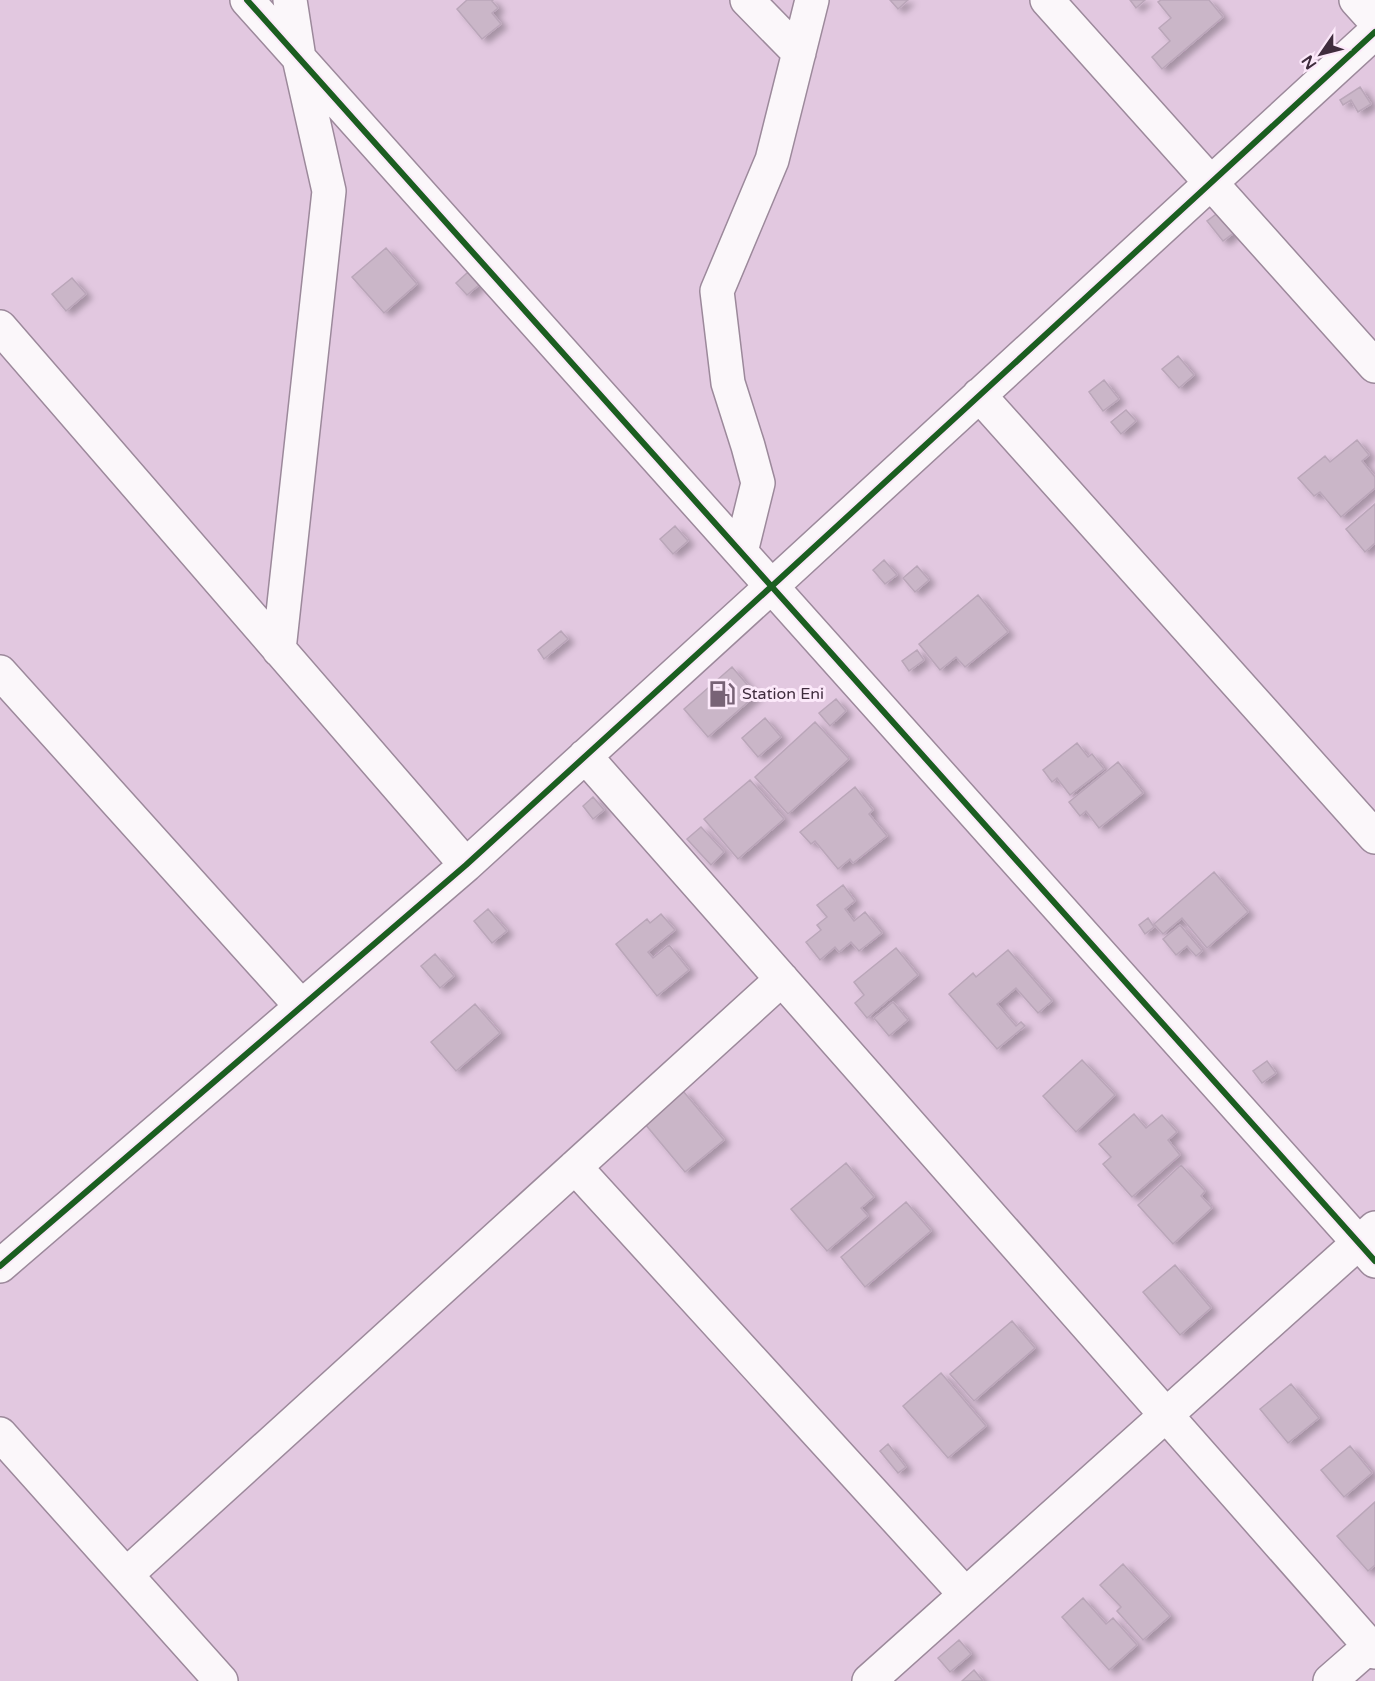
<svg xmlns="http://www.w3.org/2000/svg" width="1375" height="1681" font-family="'Varela Round',sans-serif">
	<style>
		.building { fill: #cab6c8; stroke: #baa6b9; stroke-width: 1.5; filter: url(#shadow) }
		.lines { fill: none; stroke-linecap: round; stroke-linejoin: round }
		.minor-casing { stroke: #9c899b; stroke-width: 36 }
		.minor { stroke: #fbf7fa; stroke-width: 33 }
		.cycleway-casing { stroke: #fce9fa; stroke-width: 10 }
		.cycleway { stroke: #1b5e20; stroke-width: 6 }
		.labels { text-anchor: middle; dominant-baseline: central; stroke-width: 6; stroke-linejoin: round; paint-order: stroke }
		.poi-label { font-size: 16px; fill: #3f2c3d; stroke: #fce9fa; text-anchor: start }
	</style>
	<defs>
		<filter id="shadow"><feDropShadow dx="6" dy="4" stdDeviation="3" flood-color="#0004"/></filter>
	</defs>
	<rect width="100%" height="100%" fill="#e2c8e0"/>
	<path class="building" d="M467,0H493L492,1L498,8L492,13L501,24L482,39L457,9Z
		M890,0H908L898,9Z
		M1130,0H1145L1136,8Z
		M1161,0H1209L1223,17L1162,69L1152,57L1170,41L1159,28L1171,18L1158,2Z
		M1360,87L1371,104L1358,112L1351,100L1343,105L1340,100Z
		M1219,212L1235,232L1223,241L1207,221Z
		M386,248L417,284L384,313L352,277Z
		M468,272L479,285L467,295L456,283Z
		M72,278L86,294L66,311L52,294Z
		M1178,356L1194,375L1179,388L1162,369Z
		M1104,380L1119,399L1103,411L1089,392Z
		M1126,410L1136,421L1121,434L1111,422Z
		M1357,440L1369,455L1362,461L1375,477V488L1341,517L1320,492L1314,496L1298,478L1325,456L1330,462Z
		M1375,504V543L1365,552L1346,529Z
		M675,526L688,541L673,554L660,539Z
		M884,560L897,575L885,584L873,570Z
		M917,566L929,580L915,592L903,578Z
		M978,595L1008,632L965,667L956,657L940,670L919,644Z
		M561,631L568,639L544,659L538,650Z
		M917,650L924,660L909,671L902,661Z
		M732,667L756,695L708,737L684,709Z
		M836,699L846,711L830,726L819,713Z
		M765,718L781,737L758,757L742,738Z
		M815,722L849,759L788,814L755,777Z
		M1077,743L1088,757L1092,754L1104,769L1070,795L1057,778L1052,782L1043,770Z
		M1118,762L1143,793L1099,828L1086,811L1080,816L1069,802Z
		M750,780L784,819L738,859L704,819Z
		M855,787L873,810L869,814L887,836L853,863L850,859L838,869L815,841L811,844L800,832Z
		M593,797L604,810L593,819L583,806Z
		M701,827L724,852L711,865L687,839Z
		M1214,872L1248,912L1207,948L1182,918L1163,934L1154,924Z
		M843,885L855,901L845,909L854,921L865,912L882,933L859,951L851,942L839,952L835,947L820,960L806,942L821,930L817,925L827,917L817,905Z
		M488,909L507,931L492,943L474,921Z
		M661,914L675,930L648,952L653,958L669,945L689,970L657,996L616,944L647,919L650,923Z
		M1148,918L1154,927L1145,934L1139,925Z
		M1180,925L1202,951L1196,956L1187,946L1176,955L1163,939Z
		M896,948L918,975L867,1018L855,1003L864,995L854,982Z
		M1008,950L1052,1001L1038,1013L1016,988L997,1004L1016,1026L1021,1022L1025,1026L997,1049L949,994L973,973L976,977Z
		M435,954L454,976L440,988L421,966Z
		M893,1002L908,1020L889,1036L874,1018Z
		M475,1004L500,1033L456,1071L431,1042Z
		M1082,1060L1115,1095L1076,1132L1043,1096Z
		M1267,1061L1276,1073L1262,1083L1253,1071Z
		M683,1091L724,1140L685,1172L645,1124Z
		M1134,1114L1146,1128L1162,1115L1177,1132L1168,1140L1180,1155L1132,1197L1103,1164L1111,1157L1099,1144Z
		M846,1163L874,1197L861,1208L868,1216L827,1251L791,1209Z
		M1181,1165L1205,1191L1201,1196L1212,1208L1173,1244L1138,1205Z
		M906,1202L931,1231L865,1287L841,1257Z
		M1175,1265L1211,1308L1180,1335L1143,1292Z
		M1012,1321L1035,1348L974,1401L950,1374Z
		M941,1373L986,1426L948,1458L903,1406Z
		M1291,1384L1319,1418L1288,1443L1260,1409Z
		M888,1444L906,1467L898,1473L880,1451Z
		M1350,1446L1372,1473L1344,1497L1321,1470Z
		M1375,1502V1565L1368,1571L1337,1536Z
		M1123,1564L1170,1616L1143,1640L1117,1611L1121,1607L1100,1585Z
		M1083,1598L1106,1624L1113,1618L1137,1645L1109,1670L1062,1617Z
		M959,1640L971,1654L950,1672L938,1658Z
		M974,1670L983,1681H962Z"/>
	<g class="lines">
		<defs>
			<path id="minor" d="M247,0L1375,1261
				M747,0L799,53
				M1047,0L1375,366
				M1356,0L1375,21
				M0,327L466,865
				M979,395L1375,837
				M741,552L758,483L748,446L728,383L717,291L772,160L812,0
				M279,650L329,191L299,58L290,0
				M0,672L301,1006
				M585,756L1375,1652
				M575,1167L965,1594
				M0,1266L466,865L772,586L1375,32
				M0,1434L221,1681
				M126,1575L782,979
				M869,1681L1375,1228
				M1330,1681L1370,1646"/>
		</defs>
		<use href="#minor" class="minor-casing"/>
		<use href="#minor" class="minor"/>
		<defs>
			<path id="cycleway" d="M247,0L1375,1261
				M0,1266L466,865L772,586L1375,32"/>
		</defs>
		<use href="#cycleway" class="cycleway-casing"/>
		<use href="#cycleway" class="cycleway"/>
	</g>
	<defs>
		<symbol id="fuel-bare" viewBox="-9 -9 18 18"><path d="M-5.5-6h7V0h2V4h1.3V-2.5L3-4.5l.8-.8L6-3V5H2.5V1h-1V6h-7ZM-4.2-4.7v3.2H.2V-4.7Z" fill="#786376" stroke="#fce9fa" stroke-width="2.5" paint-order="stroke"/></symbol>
	</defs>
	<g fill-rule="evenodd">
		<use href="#fuel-bare" x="703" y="675" width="38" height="38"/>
	</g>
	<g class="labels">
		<g class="poi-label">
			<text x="742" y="694">Station Eni</text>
		</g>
	</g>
	<g transform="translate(1321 54) rotate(235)" stroke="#fce9fa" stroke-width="4.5" paint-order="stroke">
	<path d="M0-4.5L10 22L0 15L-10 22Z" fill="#3f2c3d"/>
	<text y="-9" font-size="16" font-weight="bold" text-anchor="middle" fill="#3f2c3d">N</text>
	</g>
</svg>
